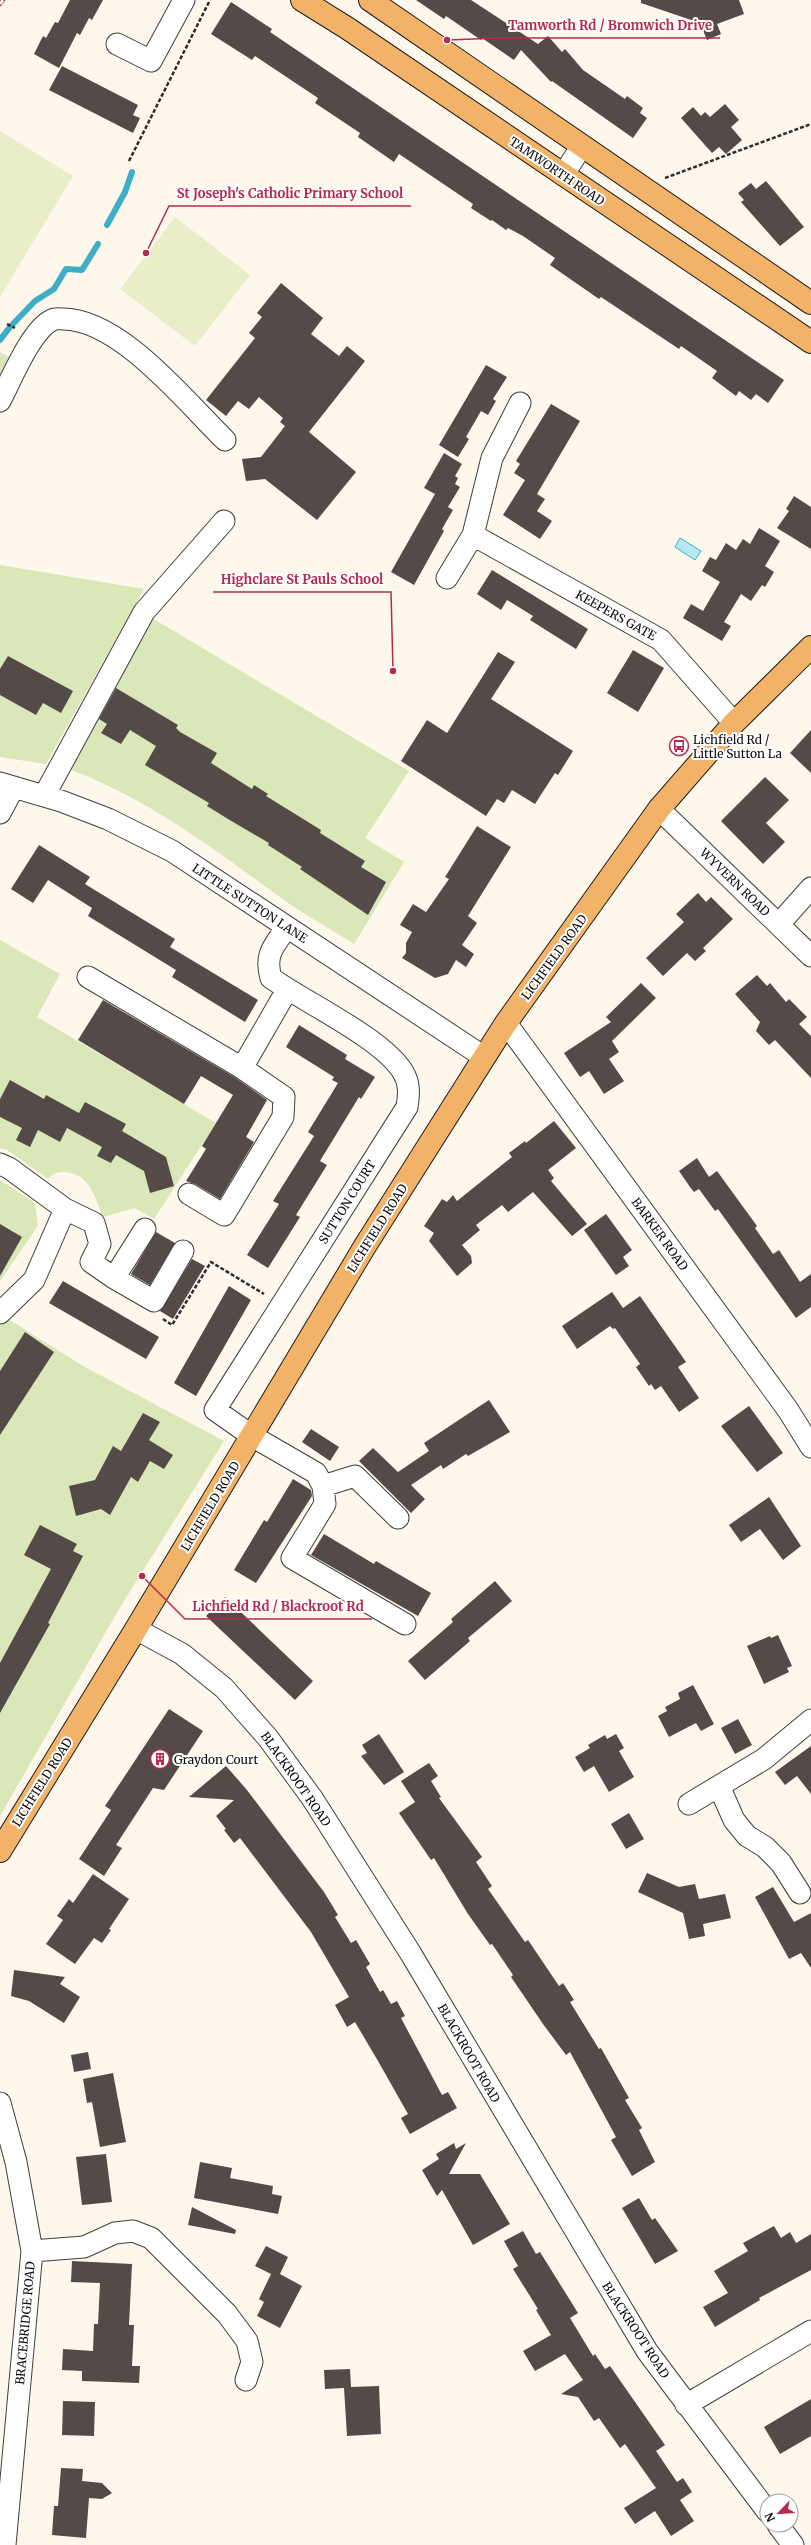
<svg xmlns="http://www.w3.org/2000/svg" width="811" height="2545" font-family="Merriweather,serif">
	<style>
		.green { fill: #dae7b8 }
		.pitch { fill: #e9eec9 }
		.water { fill: #b4e9f3; stroke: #3eadc7 }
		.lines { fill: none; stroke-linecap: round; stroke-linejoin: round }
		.stream { stroke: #3eadc7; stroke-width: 6 }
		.building { fill: #544b49 }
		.minor-casing { stroke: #3f3f3f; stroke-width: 23 }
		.major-casing { stroke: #1d1d1d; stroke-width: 24 }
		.path { stroke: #2e2e2e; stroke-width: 2.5; stroke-dasharray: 4 2; stroke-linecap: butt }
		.minor { stroke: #fff; stroke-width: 21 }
		.major { stroke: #f2b369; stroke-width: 22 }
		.rail-casing { stroke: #b52b4f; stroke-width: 4.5 }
		.rail { stroke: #fff; stroke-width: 3; stroke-dasharray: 9; stroke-linecap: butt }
		.labels { text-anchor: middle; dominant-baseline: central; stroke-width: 4; stroke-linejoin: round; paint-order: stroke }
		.street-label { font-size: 12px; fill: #0c0c0c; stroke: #fff }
		.poi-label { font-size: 12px; fill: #0c0c0c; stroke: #fff; text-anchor: start }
		.leader { fill: none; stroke: #b52b4f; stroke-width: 1.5 }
		.callout-dot { fill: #b52b4f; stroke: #fff; stroke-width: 1.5 }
		.callout-label { font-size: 13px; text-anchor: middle; font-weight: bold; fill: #b52b4f; stroke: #fff; stroke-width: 4; stroke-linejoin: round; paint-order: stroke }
	</style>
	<rect width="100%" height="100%" fill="#fef7ec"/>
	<path class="green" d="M0,352L15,360L0,387Z
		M0,565L144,589L46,764L0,757Z
		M152,618L409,771L365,838L404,862L354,944C329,928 303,914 280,897C212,848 145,796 65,768Z
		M0,940L60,974L37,1017L216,1123L154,1219L135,1208L103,1217C95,1198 90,1174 65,1172C58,1172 53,1173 48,1179L7,1150L0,1148Z
		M0,1180L35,1203L38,1226L0,1281Z
		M5,1317L83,1366L224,1441L119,1609L0,1816V1322Z"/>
	<path class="pitch" d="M0,131L73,176L0,297Z
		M175,217L250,275L195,346L120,289Z"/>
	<path class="water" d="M680,538L701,551L695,560L675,547Z"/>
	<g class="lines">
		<path class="stream" d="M107,225L125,192L132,172
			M0,340L10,327L35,301L54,289L66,269L82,270L98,244"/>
	</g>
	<path class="building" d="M70,0H103L92,20L89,18L80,35L77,33L59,68L34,54L43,36L46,38L55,22L58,23Z
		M416,0H471L538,44L548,36L562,52L565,49L583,70L625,99L627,96L643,108L640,113L647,118L633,138L552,81L551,82L521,50L514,60L482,38L481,40L446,16L444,19Z
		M641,0H739L744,14L717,24L721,34L707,40L700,23L641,3Z
		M231,2L272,29L270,32L784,380L768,403L756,394L751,400L739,391L736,396L712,378L717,371L681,346L679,349L601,297L599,299L550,265L555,258L523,236L508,228L506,230L492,220L491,221L471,208L473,204L399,154L394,162L358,137L360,133L315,103L318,98L255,56L252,60L211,34Z
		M62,66L138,105L133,115L140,118L133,133L49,90Z
		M725,104L739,120L731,127L742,140L726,154L719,147L712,153L681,118L693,107L701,116L705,112L710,117Z
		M766,181L804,227L780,246L741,202L744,200L738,193L751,183L756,189Z
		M281,283L323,318L311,334L339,356L347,346L365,361L309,432L356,472L317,520L265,479L246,481L242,459L261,457L285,426L280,422L283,418L259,397L249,409L238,401L226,416L206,400L255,338L249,333L262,317L257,313Z
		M486,365L507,377L493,399L496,401L488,415L481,411L466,437L469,439L458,457L439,445Z
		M551,404L580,421L537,494L545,499L537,511L552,521L540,539L503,515L525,480L514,473L520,464L516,461Z
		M444,453L462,464L455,476L458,478L455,484L460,487L448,507L453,510L442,529L444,531L414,585L391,572L435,494L424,488Z
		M794,496L811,507V549L777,528L789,511L786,509Z
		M759,528L780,541L765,566L774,572L765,587L762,585L751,601L741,594L724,622L731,626L722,641L683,618L691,604L703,611L720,582L702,571L710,557L716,560L726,543L736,550L743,539L750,544Z
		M492,570L588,629L576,649L530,620L533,616L507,600L501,610L477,594Z
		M633,650L664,668L638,712L607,693Z
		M498,652L515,662L491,699L573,751L558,775L555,773L535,804L512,790L504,803L497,799L486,816L401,761L427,720L447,733Z
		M8,656L73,691L61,713L43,703L36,715L0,695V669Z
		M116,688L178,725L176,728L180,732L217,753L211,763L252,789L254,785L268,794L266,796L321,830L320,833L365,861L361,867L386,882L368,915L300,869L302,867L268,845L269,843L228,819L207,806L209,803L145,765L156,746L130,730L121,744L101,733L107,724L99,719Z
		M811,730V773L790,753Z
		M765,777L789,800L766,823L785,842L763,864L721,821Z
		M477,826L511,847L468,916L477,923L462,945L474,954L466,967L456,960L448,974L435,978L402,958L406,953V943L412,932L400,925L413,904L426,912L449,879L445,877Z
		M39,845L90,877L85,884L175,939L170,947L258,1000L245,1022L172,977L176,970L88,916L92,908L48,880L33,903L11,889Z
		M698,893L706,902L711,897L733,919L703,948L706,951L695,961L687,953L663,976L646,958L684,922L676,914Z
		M757,975L767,986L770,983L786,1002L789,999L807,1017L799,1024L811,1036V1078L775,1040L769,1045L756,1031L760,1022L735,994Z
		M641,983L656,998L612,1041L619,1052L609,1059L624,1081L604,1094L589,1071L580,1077L564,1053L611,1022L606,1017Z
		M103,1000L236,1078L267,1100L246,1137L254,1142L220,1199L195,1184L186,1181L206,1149L202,1146L233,1095L201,1076L184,1104L78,1040Z
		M299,1025L347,1055L345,1059L375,1077L361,1099L359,1097L320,1161L327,1165L296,1215L300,1217L268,1268L247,1255L279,1204L273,1201L314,1136L308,1132L338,1083L332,1080L334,1077L286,1047Z
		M10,1080L44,1099L46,1095L79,1113L85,1102L126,1124L122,1131L166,1157L174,1186L150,1193L144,1171L116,1155L111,1163L97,1156L102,1147L67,1128L60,1142L38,1130L30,1147L16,1140L22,1128L0,1117V1099Z
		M554,1121L576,1148L548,1170L554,1178L551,1181L587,1224L572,1236L533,1192L508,1212L502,1205L476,1225L480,1230L462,1245L471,1256L472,1263L457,1276L429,1241L434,1233L424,1226L442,1199L447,1202L453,1195L457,1201L512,1157L509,1153L525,1141L526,1143Z
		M697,1158L709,1177L717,1171L757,1226L755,1228L773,1254L779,1250L800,1282L811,1274V1307L796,1318L718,1209L715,1211L699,1189L694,1192L690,1187L679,1171Z
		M606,1214L632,1250L623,1257L629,1266L616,1275L584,1230Z
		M0,1224L22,1237L0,1276Z
		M156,1232L175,1243L150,1285L131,1274Z
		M192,1259L205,1266L173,1319L160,1311Z
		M63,1281L159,1337L146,1359L49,1303Z
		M229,1286L251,1300L196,1396L174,1383Z
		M612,1292L623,1308L640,1296L686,1362L678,1367L699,1398L679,1412L661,1386L655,1390L651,1384L649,1386L636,1367L640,1364L615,1328L613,1329L610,1326L577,1349L562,1326Z
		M25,1332L54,1352L0,1435V1371Z
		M489,1400L510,1432L468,1456L466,1454L443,1469L441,1465L411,1485L425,1499L411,1513L359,1461L373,1448L398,1472L429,1451L424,1443Z
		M749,1406L783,1453L757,1472L721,1426Z
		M143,1413L160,1422L149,1440L173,1455L164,1469L150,1461L138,1482L131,1477L110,1515L101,1509L76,1516L69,1486L95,1480L113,1446L121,1451Z
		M311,1429L339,1447L330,1461L302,1442Z
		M293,1479L311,1490L312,1496L256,1583L234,1570L264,1520L267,1522Z
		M769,1497L801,1546L783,1560L760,1529L741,1542L729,1525Z
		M40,1525L77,1544L73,1551L83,1556L48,1623L50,1624L0,1713V1663L51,1569L24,1555Z
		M324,1534L374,1564L376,1561L431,1593L418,1616L311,1555Z
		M495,1581L512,1601L468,1638L470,1641L425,1680L408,1661L453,1622L451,1619Z
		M225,1597L313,1681L295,1700L206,1616Z
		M778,1635L792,1666L787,1668L789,1672L764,1684L747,1646L770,1636L771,1638Z
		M693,1685L714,1724L701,1731L696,1723L669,1737L658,1716L667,1711L665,1707L680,1699L678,1693Z
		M169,1709L203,1731L164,1790L153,1788L116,1845L122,1848L104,1876L79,1859L111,1810L105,1806Z
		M738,1719L752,1745L735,1754L721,1728Z
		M379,1734L404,1772L384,1785L361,1756L367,1753L362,1745Z
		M616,1734L624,1748L619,1751L634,1777L609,1792L594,1766L584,1772L575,1757L590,1748L588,1745L605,1735L607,1739Z
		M811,1746V1794L797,1776L785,1785L775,1772Z
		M429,1763L438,1776L431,1781L441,1797L439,1798L482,1857L476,1862L492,1886L488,1889L525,1942L528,1940L559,1986L563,1983L574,2000L570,2002L599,2049L601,2048L629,2098L625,2100L642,2128L639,2130L655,2162L632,2176L611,2140L616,2137L570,2052L566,2055L543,2024L511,1977L513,1975L492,1944L490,1945L468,1914L434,1858L431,1860L399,1813L415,1802L401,1781Z
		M226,1766L247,1790L324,1892L338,1915L335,1917L351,1943L356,1940L370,1964L366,1967L380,1992L383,1990L391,2004L397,2001L405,2016L401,2018L442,2095L448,2092L457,2108L410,2134L401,2118L408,2114L378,2061L355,2022L347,2027L335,2005L349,1997L311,1932L240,1838L234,1843L224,1830L226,1829L216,1816L234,1800L189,1797Z
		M629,1813L644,1839L626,1849L611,1824Z
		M647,1873L679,1887L695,1884L699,1899L725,1894L731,1918L703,1924L705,1936L689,1939L683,1913L638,1892Z
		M93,1874L129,1899L109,1929L111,1930L102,1943L94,1938L75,1964L46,1944L63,1920L57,1916L69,1899L73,1903Z
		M773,1887L794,1922L811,1913V1968L801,1953L789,1959L755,1897Z
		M14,1970L65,1977L60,1984L80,1997L64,2023L29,2001L11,1996Z
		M88,2052L91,2069L74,2072L71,2055Z
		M113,2073L126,2142L100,2147L92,2102L87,2103L83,2079Z
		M454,2143L456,2149L466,2143L449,2174H480L510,2224L473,2245L442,2190L437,2196L422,2170L439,2159L436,2154Z
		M106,2154L112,2202L82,2205L76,2157Z
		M200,2162L232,2168L230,2178L273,2186L272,2194L282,2196L278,2214L194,2198Z
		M639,2198L652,2220L655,2218L678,2251L655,2264L622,2208Z
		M192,2207L236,2230L235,2234L188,2225Z
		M774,2226L781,2238L790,2232L796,2243L811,2234V2270L759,2298L760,2300L715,2327L703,2307L728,2293L714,2271L748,2251L743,2243Z
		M523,2231L536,2254L540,2252L578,2313L570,2318L593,2356L595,2354L605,2369L610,2366L665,2445L656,2451L677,2482L683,2478L692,2492L680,2500L694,2521L671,2536L655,2511L635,2524L624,2508L656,2488L625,2444L620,2448L599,2418L594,2421L578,2397L561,2394L583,2380L565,2354L535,2371L523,2351L551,2335L536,2310L538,2309L513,2269L518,2266L504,2241Z
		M266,2246L288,2257L280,2274L302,2286L280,2328L257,2316L264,2302L259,2299L271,2274L255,2266Z
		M72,2261L132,2264L129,2325H134L132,2366H140L139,2383L82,2381V2371L62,2370L63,2349L93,2351L94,2324H98L100,2283L71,2282Z
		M350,2369L351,2387L379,2386L381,2434L347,2436L344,2388L325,2389L324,2370Z
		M811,2399V2436L780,2454L764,2427Z
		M63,2401L95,2402L94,2436L62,2435Z
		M61,2468L83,2469L82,2481L102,2483L112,2493L102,2499L89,2498L86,2538L52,2535L54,2506H58Z"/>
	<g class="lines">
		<defs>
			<path id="minor" d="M117,44L151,61L184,0
				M563,175L582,146
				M0,401C11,380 31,330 52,320C55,318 60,319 63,319C120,319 186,402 225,440
				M473,535L661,640L734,723
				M447,578L473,535L492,458L520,403
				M0,783L61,801L108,819L172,851L484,1057
				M44,796L144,612L224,521
				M659,809L811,956
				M0,813L14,787
				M779,924L811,888
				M287,927C274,946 264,954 271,978C306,1003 382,1038 403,1072C410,1083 409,1095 407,1107L215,1410L252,1436L316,1473L323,1486L325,1504L292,1558L405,1624
				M88,977L242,1068L284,1097L283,1117L224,1215L189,1194
				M506,1023L788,1410L811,1447
				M242,1068L287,990
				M0,1164L9,1168L65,1209L94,1223L100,1244L91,1262L114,1278
				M145,1229L114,1278L154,1301L183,1251
				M0,1313L34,1280L65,1209
				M323,1486L355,1476L398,1518
				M136,1629L182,1654L224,1688L268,1738L312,1798L411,1954L647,2351L767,2511
				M719,1786L734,1820L747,1836L765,1847L781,1863L800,1893
				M689,1804L764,1759L811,1720
				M0,2103L16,2162L32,2251L5,2545
				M32,2251L84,2247L115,2233L133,2231L151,2238L227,2314L247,2341L252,2362L246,2380
				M686,2405L811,2331
				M778,2525L793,2545"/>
			<path id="major" d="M302,0L347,28L811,342
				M370,0L811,303
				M0,1851L136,1629L365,1246L506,1023L659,809L734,723L811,647"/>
		</defs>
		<use href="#minor" class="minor-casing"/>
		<use href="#major" class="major-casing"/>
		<path class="path" d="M129,161L210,0
			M665,178L811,124
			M7,324L15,328
			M163,1319L172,1325L211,1262L264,1294"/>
		<use href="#minor" class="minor"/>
		<use href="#major" class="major"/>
		<defs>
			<path id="rail" d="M0,4L3,0"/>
		</defs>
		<use href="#rail" class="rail-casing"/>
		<use href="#rail" class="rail"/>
	</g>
	<defs>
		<symbol id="bus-ring" viewBox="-11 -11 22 22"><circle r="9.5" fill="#fff" stroke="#b52b4f" stroke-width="1.5"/><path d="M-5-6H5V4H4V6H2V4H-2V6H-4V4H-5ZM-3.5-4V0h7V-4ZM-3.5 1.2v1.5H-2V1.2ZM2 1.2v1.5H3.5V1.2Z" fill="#b52b4f"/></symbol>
		<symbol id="building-ring" viewBox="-11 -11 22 22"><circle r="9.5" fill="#fff" stroke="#b52b4f" stroke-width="1.5"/><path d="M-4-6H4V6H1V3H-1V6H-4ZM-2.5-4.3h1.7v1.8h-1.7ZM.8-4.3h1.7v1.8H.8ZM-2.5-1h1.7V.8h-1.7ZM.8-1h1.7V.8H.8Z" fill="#b52b4f"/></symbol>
	</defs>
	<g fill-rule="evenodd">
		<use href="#bus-ring" x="668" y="735" width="22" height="22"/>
		<use href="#building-ring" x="149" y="1748" width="22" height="22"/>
	</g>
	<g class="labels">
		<g class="street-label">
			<text transform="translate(557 171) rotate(34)">TAMWORTH ROAD</text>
			<text transform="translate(616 615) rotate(29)">KEEPERS GATE</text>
			<text transform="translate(735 882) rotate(44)">WYVERN ROAD</text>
			<text transform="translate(250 903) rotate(33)">LITTLE SUTTON LANE</text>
			<text transform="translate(554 957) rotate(-54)">LICHFIELD ROAD</text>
			<text transform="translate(347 1202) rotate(-58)">SUTTON COURT</text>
			<text transform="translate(377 1228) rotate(-58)">LICHFIELD ROAD</text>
			<text transform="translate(660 1234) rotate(54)">BARKER ROAD</text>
			<text transform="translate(210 1506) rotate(-59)">LICHFIELD ROAD</text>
			<text transform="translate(296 1779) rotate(55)">BLACKROOT ROAD</text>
			<text transform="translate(42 1782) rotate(-58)">LICHFIELD ROAD</text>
			<text transform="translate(469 2053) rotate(60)">BLACKROOT ROAD</text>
			<text transform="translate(25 2323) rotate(-85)">BRACEBRIDGE ROAD</text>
			<text transform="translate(636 2330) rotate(57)">BLACKROOT ROAD</text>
		</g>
		<g class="poi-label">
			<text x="693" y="739">Lichfield Rd /<tspan x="693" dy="14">Little Sutton La</tspan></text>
			<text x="174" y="1759">Graydon Court</text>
		</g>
	</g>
	<path class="leader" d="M447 40L500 38H720M146 253L169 206H411M393 671L391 592H213M142 1576L185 1619H372"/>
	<g class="callout-dot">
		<circle cx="447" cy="40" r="4"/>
		<circle cx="146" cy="253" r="4"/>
		<circle cx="393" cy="671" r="4"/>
		<circle cx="142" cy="1576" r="4"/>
	</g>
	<g class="callout-label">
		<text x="610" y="30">Tamworth Rd / Bromwich Drive</text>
		<text x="290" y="198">St Joseph's Catholic Primary School</text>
		<text x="302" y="584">Highclare St Pauls School</text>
		<text x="278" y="1611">Lichfield Rd / Blackroot Rd</text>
	</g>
	<g transform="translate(779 2513) rotate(245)"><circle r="19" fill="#ffffff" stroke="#9e9e9e"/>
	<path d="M0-3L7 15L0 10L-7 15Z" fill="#b52b4f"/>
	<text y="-6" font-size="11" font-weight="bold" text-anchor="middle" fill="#0c0c0c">N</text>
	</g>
</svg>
